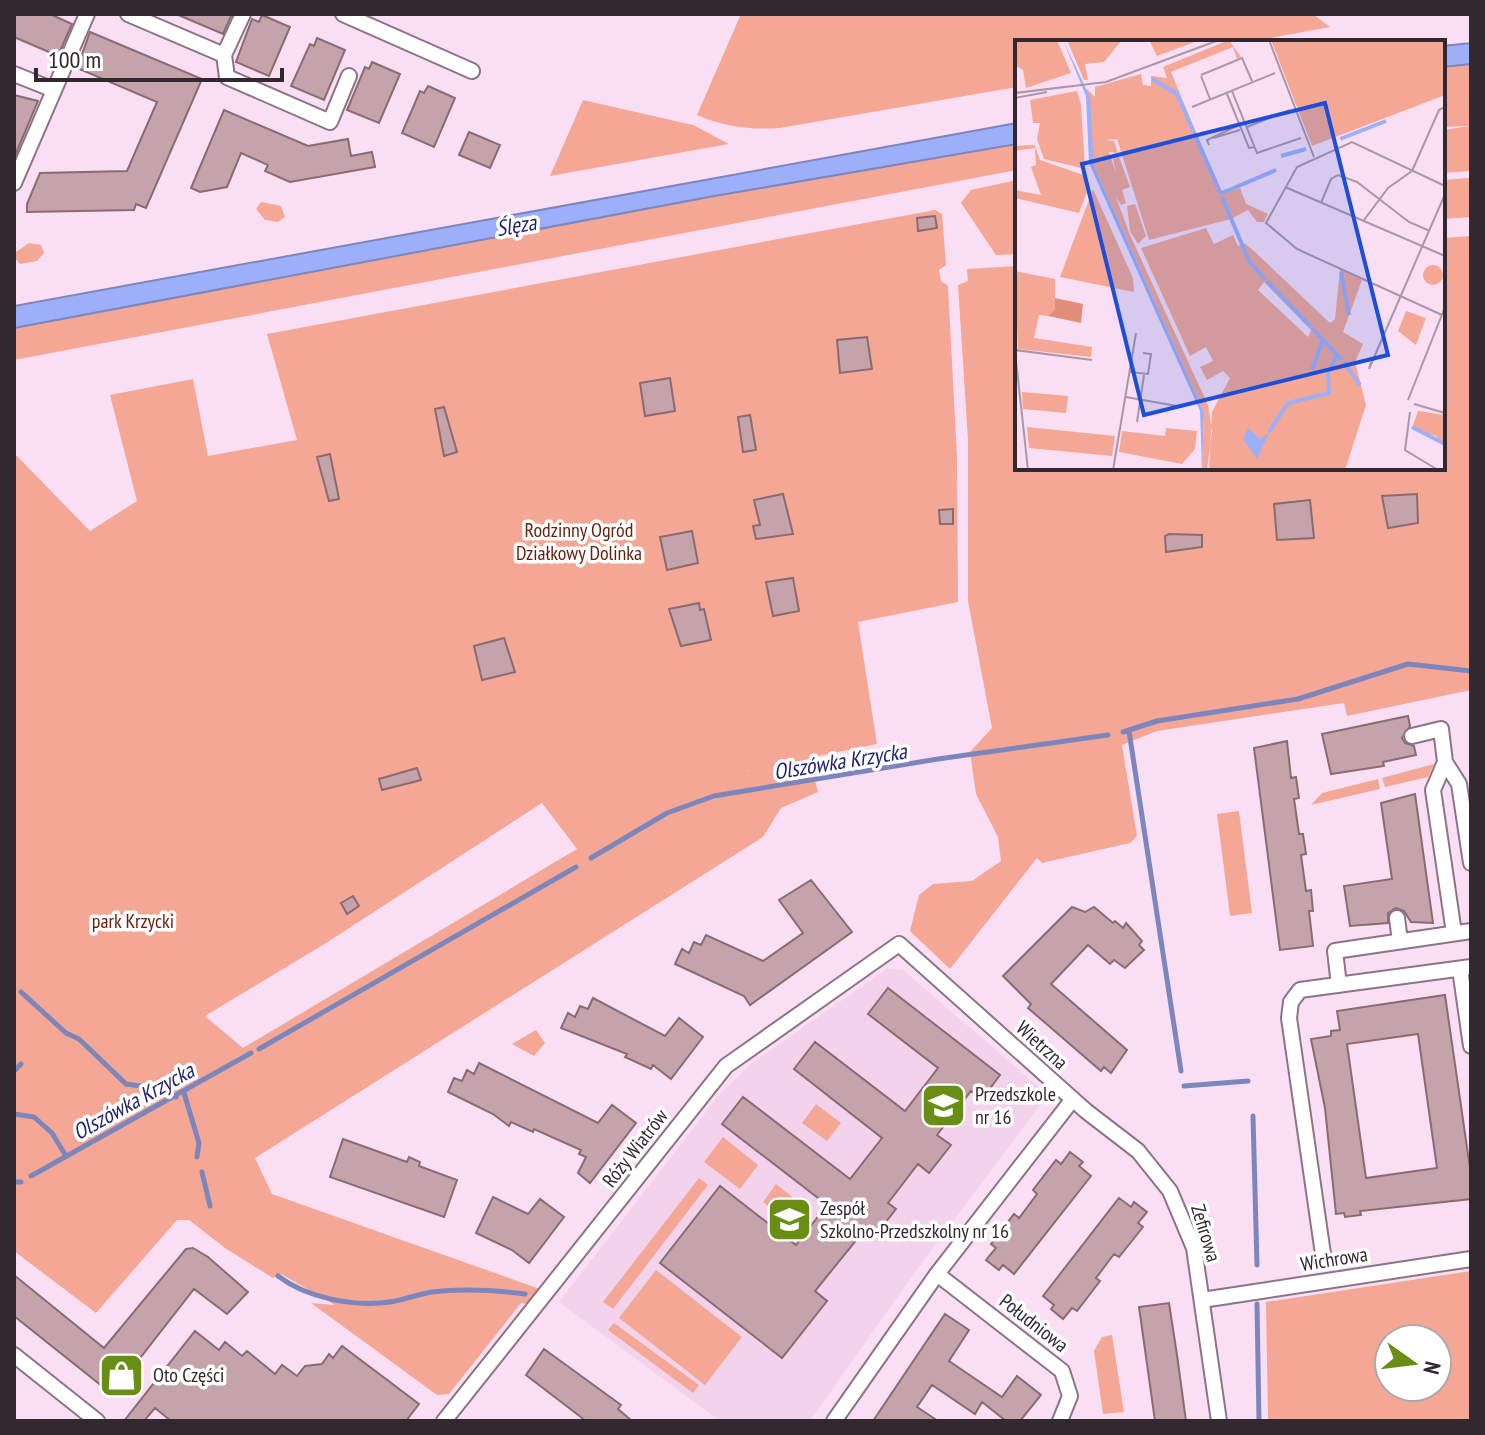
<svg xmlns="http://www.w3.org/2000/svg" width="1485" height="1435" font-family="'PT Sans Narrow',sans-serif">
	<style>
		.built { fill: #f3d2ec }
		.green { fill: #f4a794; fill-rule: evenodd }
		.water { fill: #9caff8; stroke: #7c86bc; stroke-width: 2 }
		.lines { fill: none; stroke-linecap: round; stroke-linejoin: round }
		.stream { stroke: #7c86bc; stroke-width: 5 }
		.building { fill: #c5a3aa; stroke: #8a6b71; stroke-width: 2; fill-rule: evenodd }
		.minor-casing { stroke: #8c7487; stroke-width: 18 }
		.minor { stroke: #fff; stroke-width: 14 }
		.labels { text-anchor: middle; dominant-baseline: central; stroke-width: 7; stroke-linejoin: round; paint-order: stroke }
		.park-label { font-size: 20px; fill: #671d0b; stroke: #fff }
		.street-label { font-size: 20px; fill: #322830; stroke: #fff }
		.poi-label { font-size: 20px; fill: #322830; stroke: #fff; text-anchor: start }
		.water-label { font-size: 22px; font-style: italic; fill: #1e2375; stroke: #fff }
		.inset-river { fill: none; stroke: #9caff8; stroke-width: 4 }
		.inset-road { fill: none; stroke: #aa96a6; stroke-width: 2 }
		.view { fill: #1d4ed8; fill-opacity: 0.15; stroke: #1d4ed8; stroke-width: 4 }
		.inset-edge { fill: none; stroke: #322830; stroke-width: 4 }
	</style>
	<rect width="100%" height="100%" fill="#fadff4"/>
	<path class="built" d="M887,969L903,970L1040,1088L1041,1104L915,1272L810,1421H720L559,1302L719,1095L752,1063Z"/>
	<path class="green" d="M741,14H1313L1330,27L1249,42H1017V87L780,128C750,130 725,127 697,115Z
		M1471,64V171L1443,173V130L1469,126L1443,127V67Z
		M583,100L693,125L729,144L550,176Z
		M1017,144V170L14,360V328L709,197Z
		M1469,178L1471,217L1443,219V180Z
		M1017,180V254L996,255L961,203L971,190Z
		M261,202L281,206L285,217L278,222L265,220L256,209Z
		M935,210L942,214L946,265L939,270L941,281L948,286L957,458L958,602L858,622L877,744L746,771L809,758L818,792L781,808L763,837L255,1158L272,1194L540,1289L527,1304L521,1303L449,1394L437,1395L311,1303L335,1305L281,1274L273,1278L225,1248L189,1220H177L96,1313L14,1251V453L90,531L137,501L110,395L193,379L208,456L297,440L267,334ZM542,803L577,849L243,1048L205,1016L323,945Z
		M1471,236V690L1347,716L1344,703L1157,731L1122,745L1137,836L1130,843L1042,863L1037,858L950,969L910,931L919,895L933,884L972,881L1001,861L998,837L976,794L970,752L992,728L968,601V440L958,285L968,281L967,269L1017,266V468H1443V238Z
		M29,243L41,245L44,253L37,261L20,264L15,258L16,252Z
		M1434,764L1428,777L1385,787L1382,778Z
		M1378,779L1380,789L1311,805L1322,793Z
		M1239,811L1252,913L1230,916L1217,814Z
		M536,1030L545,1043L534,1056L512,1044Z
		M816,1104L841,1123L827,1141L802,1123Z
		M723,1137L758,1165L740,1189L704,1162Z
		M699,1178L708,1185L613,1309L603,1302Z
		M776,1184L801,1204L788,1221L763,1202Z
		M656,1270L742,1337L705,1385L619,1318Z
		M1471,1271V1421H1268L1266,1302ZM1389,1339H1437V1387H1389Z
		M614,1323L699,1385L693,1393L608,1330Z
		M1112,1335L1124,1412L1103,1414L1094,1351L1102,1337Z"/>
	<path class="water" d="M1471,43V64L1443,67V46Z
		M1017,123V144L709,197L14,328V306Z"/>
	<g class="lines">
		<path class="stream" d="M1129,731L1181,1071
			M1123,732L1157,721L1298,699L1408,664L1471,671
			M591,858L667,813L714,796L938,759L1108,735
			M21,992L66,1033L79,1039L126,1084L170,1090L176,1097
			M259,1049L576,867
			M14,1071L21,1064
			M1184,1086L1248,1081
			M184,1093L199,1143L197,1157
			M14,1114L34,1117L52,1133L66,1156
			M1253,1116L1257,1265
			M202,1172L210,1206
			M31,1176L251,1053
			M14,1182H21
			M278,1276C307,1298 353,1307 390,1302C404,1300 418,1294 432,1292C463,1288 494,1290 525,1294
			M1257,1304L1259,1421"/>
	</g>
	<path class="building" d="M14,14H50L72,24L58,56L14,37Z
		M176,14H232L223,34Z
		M262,15L290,27L269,76L236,62L252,19L259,22Z
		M90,32L202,79L146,208L136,204L134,210L27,212V204L40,173L127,171L157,102L77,68Z
		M317,38L345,50L324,100L291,86L310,44L314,46Z
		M372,62L400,74L379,123L347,110L365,67L369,69Z
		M428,86L455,98L434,147L402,133L420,91L424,93Z
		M14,95L38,101L14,158Z
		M224,110L308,146L348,139L351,156L372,152L375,167L290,182L265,171L268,165L241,153L227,187L200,192L191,188Z
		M469,132L500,145L490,168L459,155Z
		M935,216L937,228L918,231L917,218Z
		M867,337L872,369L840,373L837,340Z
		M670,378L675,411L645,416L640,383Z
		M444,407L457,452L444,456L435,409Z
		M750,415L756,450L743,452L738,417Z
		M330,454L339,499L329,501L317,457Z
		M783,494L793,534L756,539L753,526L760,525L754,500Z
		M1417,494L1418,523L1388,528L1382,496Z
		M1310,500L1314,538L1277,540L1274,504Z
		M953,509V524H940L939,510Z
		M692,531L698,563L667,570L660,537Z
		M1169,534L1202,535V547L1166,552L1165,536Z
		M793,578L799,611L773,616L766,582Z
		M699,603L700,610L704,609L711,640L681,646L669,609Z
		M504,638L515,672L482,680L474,646Z
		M1408,716L1410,726L1402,738L1405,743L1414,746L1416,755L1383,762L1384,766L1331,774L1322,734Z
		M1287,741L1291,778L1296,777L1299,798L1294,799L1299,834H1303L1306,854L1301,855L1306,891L1311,890L1313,911H1309L1313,946L1280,950L1254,748Z
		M417,768L421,780L382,790L379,779Z
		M1415,794L1433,923L1411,922L1404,911L1396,908L1388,913V923L1350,926L1344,886L1392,879L1381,803Z
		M811,880L852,932L750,1005L744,996L675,964L682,949L689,953L694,942L701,945L706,935L763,961L803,933L779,900Z
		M353,896L359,906L347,914L341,903Z
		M1072,907L1085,912L1094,907L1113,923L1115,921L1123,928L1126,923L1142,941L1139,945L1144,950L1125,968L1114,960L1110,964L1088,945L1051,984L1127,1050L1111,1073L1104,1067L1101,1071L1028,1008L1031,1004L1003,976Z
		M888,988L1000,1075L982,1099L971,1091L937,1135L951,1145L929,1173L918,1164L888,1203L896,1209L872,1240L862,1233L815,1291L827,1301L782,1358L660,1263L720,1186L796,1245L827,1205L722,1124L743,1097L850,1179L882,1138L794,1069L815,1042L905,1111L938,1068L868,1014Z
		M1445,995L1471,1175V1199L1360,1211L1361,1215L1345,1217L1344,1213L1336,1214L1325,1108L1311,1039L1331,1036V1031L1340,1030L1337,1011ZM1418,1034L1437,1168L1366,1178L1347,1044Z
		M593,998L665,1036L679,1018L703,1037L671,1079L653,1065L651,1069L625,1057L627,1054L561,1028L568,1013L575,1017L580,1006L588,1009Z
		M479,1063L598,1123L612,1105L636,1123L590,1183L578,1173L586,1157L579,1154L581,1150L534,1129L533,1132L511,1122L509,1126L493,1114L448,1092L454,1078L462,1081L467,1070L474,1074Z
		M343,1139L407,1162L409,1157L420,1162L419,1166L457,1180L444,1217L330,1177Z
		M1070,1152L1083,1162L1079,1166L1091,1176L1014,1274L1003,1265L999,1270L986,1260L996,1248L991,1244L1014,1214L1019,1218L1037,1194L1033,1190L1056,1160L1061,1164Z
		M493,1197L528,1214L540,1199L564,1217L529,1263L512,1250L476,1233Z
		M1119,1198L1131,1207L1134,1202L1147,1212L1138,1223L1143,1227L1119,1257L1114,1254L1096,1278L1100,1281L1077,1311L1072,1308L1063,1319L1051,1309L1054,1305L1043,1296Z
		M193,1248L208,1257L248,1292L227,1314L194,1289L112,1394L14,1316V1275L104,1348L186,1249Z
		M1169,1303L1177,1355L1186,1421H1155L1139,1307Z
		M945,1314L969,1330L949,1361L1002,1397L1017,1376L1041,1395L1020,1421H1006L982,1402L975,1414L932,1385L917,1407L938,1421H873Z
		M195,1331L219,1350L225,1342L242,1356L247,1351L275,1374L282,1365L297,1376L305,1366L322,1364L329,1354L333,1358L342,1346L419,1404L406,1421H171L155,1408L144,1421H124Z
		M544,1349L621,1405L618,1409L632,1421H586L526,1375Z"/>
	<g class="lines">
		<defs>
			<path id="minor" d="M128,14L224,55
				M243,14L224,55L227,77L330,122L349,76
				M343,14L472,71
				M14,74L54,90
				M14,183L87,14
				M1412,736L1441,729L1445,762L1459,784L1471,863
				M1445,762L1433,790L1454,933
				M1397,918L1400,941
				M1460,969L1471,1046
				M1339,985L1335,951L1471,931
				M1323,1254L1289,1018L1291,1002L1300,990L1471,967
				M937,1274L1062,1371L1070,1396L1060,1421
				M1202,1300L1471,1259
				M14,1355L97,1421
				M444,1421L726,1066L899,944L1086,1111L1138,1151L1170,1191L1194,1248L1219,1421
				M834,1421L937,1274L1073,1099"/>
		</defs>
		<use href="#minor" class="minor-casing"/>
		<use href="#minor" class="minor"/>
	</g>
	<defs>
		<symbol id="school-square" viewBox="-11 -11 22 22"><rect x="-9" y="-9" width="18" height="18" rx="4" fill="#698d15" stroke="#fff"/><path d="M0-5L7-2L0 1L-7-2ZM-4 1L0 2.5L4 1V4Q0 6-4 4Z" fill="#fff"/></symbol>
		<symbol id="shop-square" viewBox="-11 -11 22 22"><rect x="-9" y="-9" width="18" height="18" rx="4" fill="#698d15" stroke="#fff"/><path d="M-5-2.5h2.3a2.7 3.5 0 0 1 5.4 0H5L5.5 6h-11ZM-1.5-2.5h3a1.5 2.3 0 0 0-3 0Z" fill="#fff"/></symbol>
	</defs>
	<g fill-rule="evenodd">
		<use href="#school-square" x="918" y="1080" width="51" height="51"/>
		<use href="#school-square" x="764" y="1194" width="51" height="51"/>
		<use href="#shop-square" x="96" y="1350" width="51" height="51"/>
	</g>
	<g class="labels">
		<g class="park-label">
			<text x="579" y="530">Rodzinny Ogród<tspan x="579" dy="23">Działkowy Dolinka</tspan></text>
			<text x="133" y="921">park Krzycki</text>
		</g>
		<g class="street-label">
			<text transform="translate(1042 1045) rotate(42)">Wietrzna</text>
			<text transform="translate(635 1148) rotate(-52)">Róży Wiatrów</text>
			<text transform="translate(1206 1233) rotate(73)">Zefirowa</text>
			<text transform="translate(1334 1259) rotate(-9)">Wichrowa</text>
			<text transform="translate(1034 1323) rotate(38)">Południowa</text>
		</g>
		<g class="poi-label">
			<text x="975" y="1094">Przedszkole<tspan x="975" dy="23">nr 16</tspan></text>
			<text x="820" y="1208">Zespół<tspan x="820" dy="23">Szkolno-Przedszkolny nr 16</tspan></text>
			<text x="153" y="1375">Oto Części</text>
		</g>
		<g class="water-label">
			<text transform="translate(516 225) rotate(-10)">Ślęza</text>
			<text transform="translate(840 761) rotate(-9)">Olszówka Krzycka</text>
			<text transform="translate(133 1101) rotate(-29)">Olszówka Krzycka</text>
		</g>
	</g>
	<g transform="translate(1015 40)">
		<rect width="430" height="430" fill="#fadff4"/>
		<path d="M0,0H42L56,33L11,48L8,30L0,25ZM52,0H107L89,22L70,24L73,40H69ZM134,0H185L142,16ZM214,0L226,17L222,19L218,7L156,32L204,148L209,154L225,148L231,164L253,174L249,182H242L233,170L216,179L134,200L102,99L90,100L99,101L103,113L94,112L101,133L98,119L104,117L115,147L107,150L111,163L106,165L101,157L115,195L193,365L197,391L192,430H187L189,372L79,126L72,49L80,57V47L126,34L128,45L136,46V36L152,38L148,27ZM256,0H430V55L297,106ZM62,51L66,65L70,129L29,119L22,99L25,83H18L15,60ZM18,105L20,106L25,120L71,136L74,147L64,173L0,158V150L26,155L16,127L21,125L20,108L0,111V106ZM78,149L118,238L119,252L45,237ZM120,164L131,196L123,204L115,191L112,166ZM191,188L199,204L218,195L223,206L229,203L239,211L315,283L320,279L325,229L347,240L328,292L348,304L340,322L351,365L330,430H194L197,372L215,338L208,331L192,340L185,327L198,321L191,307L175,316L126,208ZM249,242L296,290L293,297L243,250ZM408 235a10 10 0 1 1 20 0a10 10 0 1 1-20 0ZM0,231L40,239V269L33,276L24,275L19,298L77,307L76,317L3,309ZM391,271L411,278L401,305L383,291ZM7,352L53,356L51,373L8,369ZM403,371L430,375V408L421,396L397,388ZM12,387L100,396L97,416L14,408ZM151,388L182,391L180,409L167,424L104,412L107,391L150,396Z" fill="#f4a794" fill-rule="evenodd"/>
		<path d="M40,258L68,264L66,283L33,276L40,269Z" fill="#e18d78"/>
		<path d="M48,0L75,57L79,126L189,372L187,430L185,371L74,123L71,56ZM233,388L245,399L254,393L242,419L228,399Z" fill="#9caff8"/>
		<path class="inset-river" d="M137,39L162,54L206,154M325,99L371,81M266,116L291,109M207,153L261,130M207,157L234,221L250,239M326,232L334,275M252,241L296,287M297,288L327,320M329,322L345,345M297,330L308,299M397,387L430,404M254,392L273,363L314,353L313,334L322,315"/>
		<path class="inset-road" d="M254,0L299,117M186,35L227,18L237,41M186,36L195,59M217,51L242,113L286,98M0,53L91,42L204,0M212,54L234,108L240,107M0,58L32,52M177,67L260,33M232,87L275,70M198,98L225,90M194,105L192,100L224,85M397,131L424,70L430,67M270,147L430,216M306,163L316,139L323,135L342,142L394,182L415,191M349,180L373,148L397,131M427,275L282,209L251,183L282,127L337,102L430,146M0,310L77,320M0,311L13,430M356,322L354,329L430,154M115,332L133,334L136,314L128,313M111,357L162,366M393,360L430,267M399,364L430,373M395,372L390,410L423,430M122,382L129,335M98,430L121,293"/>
		<path class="view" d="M310,63L373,315L129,375L67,124Z"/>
		<rect width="430" height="430" class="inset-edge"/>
	</g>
	<rect width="1485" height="1435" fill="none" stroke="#322830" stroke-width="32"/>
	<g transform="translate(1413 1363) rotate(104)"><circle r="38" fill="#ffffff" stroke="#ada9ac" stroke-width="2"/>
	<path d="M0-6L14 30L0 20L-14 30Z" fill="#698d15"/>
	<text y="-12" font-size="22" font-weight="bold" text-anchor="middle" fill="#322830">N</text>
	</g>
	<path d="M36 68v12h246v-12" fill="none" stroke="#322830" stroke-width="4"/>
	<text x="48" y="68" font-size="24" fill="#322830" stroke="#ffffff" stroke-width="6" paint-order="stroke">100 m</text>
</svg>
